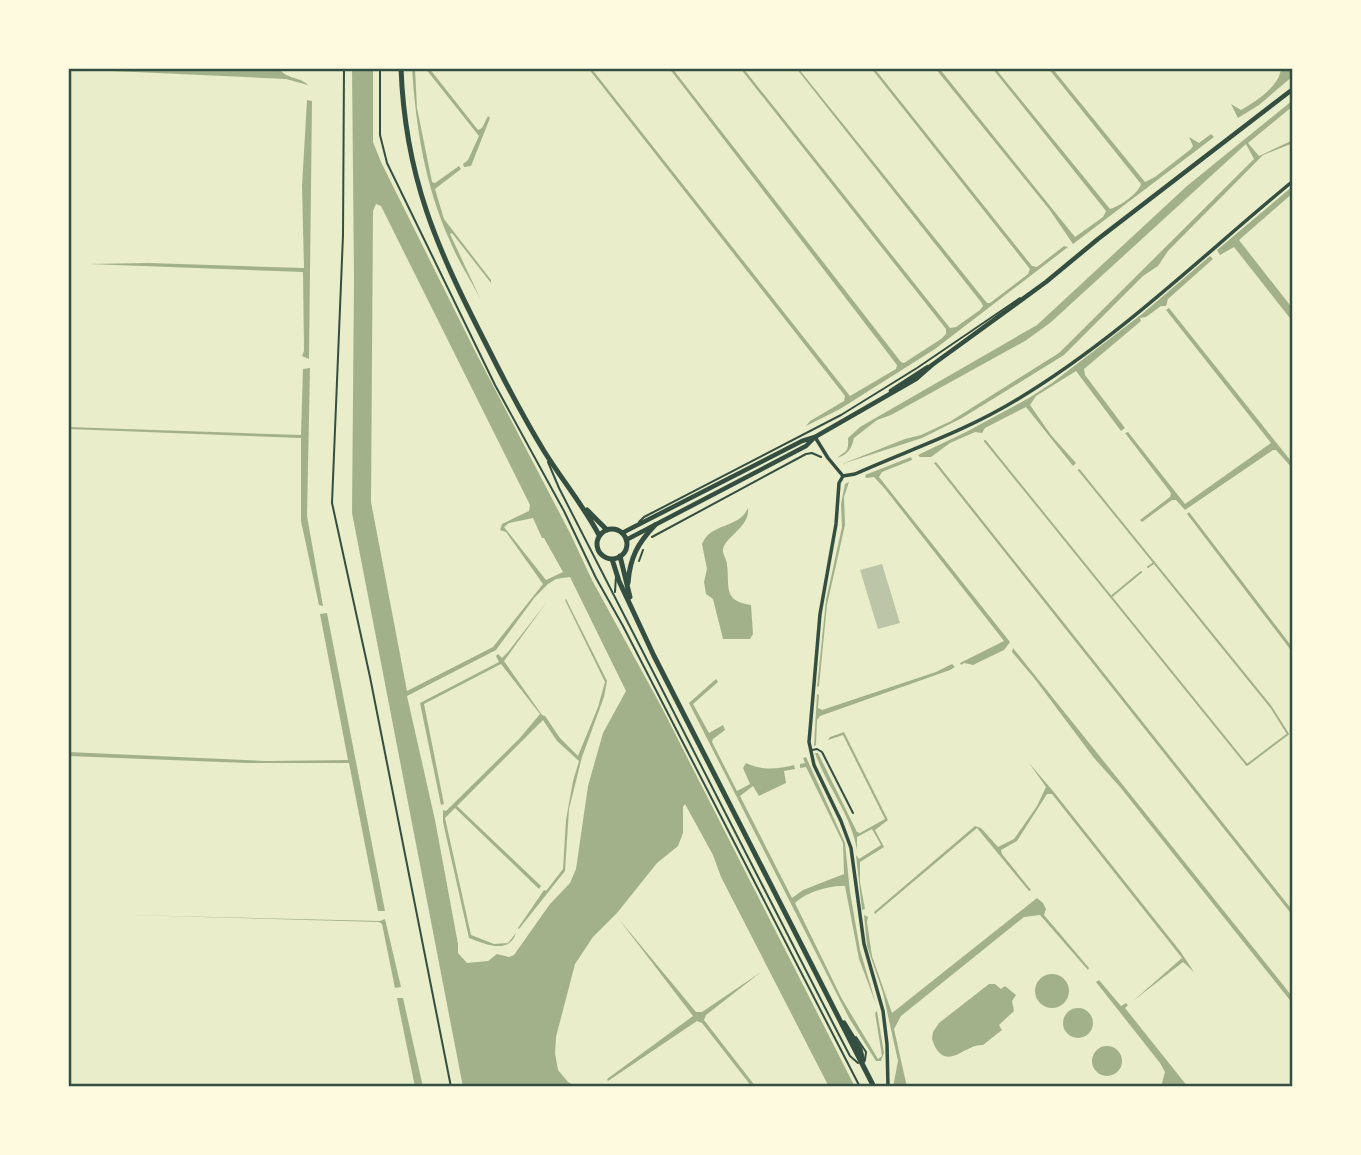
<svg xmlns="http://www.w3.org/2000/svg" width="1361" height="1155" font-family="'PT Sans',sans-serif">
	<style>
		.water { fill: #a3b18a; fill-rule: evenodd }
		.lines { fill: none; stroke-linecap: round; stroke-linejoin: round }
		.stream { stroke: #a3b18a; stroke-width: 2 }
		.building { fill: #bcc5a7 }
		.path { stroke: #344e41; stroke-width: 2 }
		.service { stroke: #344e41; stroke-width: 2 }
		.minor { stroke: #344e41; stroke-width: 3.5 }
		.secondary { stroke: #344e41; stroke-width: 4.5 }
		.primary { stroke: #344e41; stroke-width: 5 }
		.neatline { fill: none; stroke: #344e41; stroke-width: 2.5 }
	</style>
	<rect width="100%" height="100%" fill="#e9edc9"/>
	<path class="water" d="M279,68C285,79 301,77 308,85L286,79L68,69Z
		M352,68H373V142L381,162L475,351L570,533L592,580L661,706L855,1087H829L721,877L713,855L685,804L683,807V833L678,846L657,863L617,913L593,937L575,964L556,1037L555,1053L558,1070L568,1082L578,1087H463L352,513L354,279ZM376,204L381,206L530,505L529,511L502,524L500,530L506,532L543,584L493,647L407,691L371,502L373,211ZM533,518L542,538H544L563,572L546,580L504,527L509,523ZM570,577L626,691L603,733L588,786L576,869L570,883L550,904L514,955L509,957L497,954L488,961L467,963L458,953V944L435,820L407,696L496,650L535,597L548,584L556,579Z
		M412,68H415L417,108L432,182L435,183L459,166L461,169L435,189L444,219L491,280V283L452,233L450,234L480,298C470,279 458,261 450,241C425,186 416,128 412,68Z
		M425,68H429L478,130L482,128L488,116L490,118L471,166L464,167L463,164L468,160L479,136Z
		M588,68H591L850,396L896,369L897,365L669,68H672L901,362L904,363L941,339L946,334V329L740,68H743L950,328L956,327L980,310L983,306L981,302L796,68H798L987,303H990L1028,274L1030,269L871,68H874L1032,266L1037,267L1064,246L1068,247L935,349L840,409L806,426L810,421L844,401L845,396Z
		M935,68H939L1075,237L1103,217L1106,211L992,68H995L1110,209C1120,206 1138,194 1141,184L1048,68H1052L1145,182L1155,177L1191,149L1193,146L1189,137L1199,143L1211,134L1214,137L1073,244L1049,209Z
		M1281,68H1293V76L1259,105L1238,118L1231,104L1241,110C1256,101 1280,86 1281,68Z
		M307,100L312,101L309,359L302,356L304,351L303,272L89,264L149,263L304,268L302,186Z
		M1293,100V106L1248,143L1259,156L1293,140V143L1263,155L1168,251L1158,266L1143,276L1064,355L962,418L922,438L842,464L905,439L921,435L951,421L1059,353L1254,159L1246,144L1050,323L1025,341L891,415L877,420L854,438C851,450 848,454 837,458C846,450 849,453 848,438L860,427L1037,325L1187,186Z
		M1293,186V193L1239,240L1293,309V322L1234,247L1220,255L1217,250Z
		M1210,256L1213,259L1168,299L1166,306H1161L1146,317L1140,318L1141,321L1084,369L1085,375L1125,428L1121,431L1076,371L1036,396L1030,405L1051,435L1076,463L1073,466L1026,407L985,428L982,433L975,432L950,443L931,457H920L918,455L966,432L1029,398L1052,383L1142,314Z
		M1169,308L1291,461L1293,460V469L1276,450H1273L1185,510L1176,500H1172L1142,522L1140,520L1170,497L1171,493L1125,433L1128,432L1185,504L1271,443L1166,310Z
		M310,368L307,516L323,606L319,605L301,521V438L68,429V427L301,435L303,369Z
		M911,457L912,460L882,472L879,477L1010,642L1004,650L973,665L964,663L961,665L960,663L1004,641L885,489L874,477L866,478L865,475Z
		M936,462L1293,911V916L934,463Z
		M849,482L844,497L845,525L827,605L819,686L817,687L826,600L842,527L841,504L845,484Z
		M748,508C750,527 726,536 723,549C722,554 727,559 727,565C730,586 722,601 751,605L753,634L750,639H723L713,599L706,594L704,582L707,569L702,544C711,522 739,529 748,508Z
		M1189,512L1293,648V653L1187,514Z
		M566,599L607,681L604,697L582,757L569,809L565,871L519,929L518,928L544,890L546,891L563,869L566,820L573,781L579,761L557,741L543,720L457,806L541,886L539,889L455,808L445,818L471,935L494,944L508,943L516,933C509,955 485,944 469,938L443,822V810L446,811L519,739L540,714L501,664L424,704L444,804L441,805L420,703L499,662L496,656L498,654L502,658L508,652L546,603L504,661L542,715L545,716L560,738L578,756L598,707L605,682L565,600Z
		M327,613L385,911H378L349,763H247L68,756V752L266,761L348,760L320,614Z
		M1013,648L1284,986L1293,998V1004L1120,787L1094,758L1034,678L1012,652Z
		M952,664L955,667L950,670L820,716L817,720L816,745L814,746L817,694L819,695L818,708L822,710L936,672Z
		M716,679L718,682L693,704L709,733L723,725L725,730L713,739L712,742L737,791L750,784L743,768L746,763C762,771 778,769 794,765L795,769L784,771L786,783L759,796L753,786L740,796L792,898L803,890L844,874L843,843L806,767L800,768V764L805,763L803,758L806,757L845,843L850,892L860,950L876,1004L859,959L845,886C830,885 806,892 795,903L842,999L878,1059L882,1056L875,1013L877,1011L884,1053L881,1061H876L849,1018L689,703Z
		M844,732L888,820L875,830L884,847L860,862V882L865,909L862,910L856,855L859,859L881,845L872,829L857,837V850C851,814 827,787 815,753H818L857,832L860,833L885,819L843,735L828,740L830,737Z
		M1029,763L1053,791L1180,951L1194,972L1183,962L1133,1001L1182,958L1052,794H1047L1017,841L1001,850L1002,854L1031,890L1029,891L977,828L875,914L874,912L975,826L981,828L998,847L1014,839L1037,806L1046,787Z
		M1037,898L1043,903L1046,909L1044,915L1089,968L1088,970L1040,915L1024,917L901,1016L894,1029L907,1087H893L898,1061L883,993L867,946L864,915L868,917L867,922L872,956L892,1013Z
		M130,915L380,921L385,919L401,987L395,988L382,924L379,922Z
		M618,918L696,1012H702L761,972L706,1015L704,1020L756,1087H752L702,1023L697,1021L608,1081L607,1079L693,1016Z
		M1035 991a17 17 0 1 1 34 0a17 17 0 1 1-34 0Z
		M1099,980L1121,1006L1126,1003L1128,1005L1125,1008L1188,1087L1181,1084L1175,1087H1161L1165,1072L1160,1063L1096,982Z
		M989,984H995L1001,989L1005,986L1016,995L1012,1001L1014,1011L999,1025L1002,1030L983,1045C965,1043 944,1076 932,1039L933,1032L939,1023Z
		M397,998H403L423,1087H415Z
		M1063 1023a15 15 0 1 1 30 0a15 15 0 1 1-30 0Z
		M1092 1061a15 15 0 1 1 30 0a15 15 0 1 1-30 0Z"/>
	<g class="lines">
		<path class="stream" d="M985,441L1247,765L1288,734L1271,707L1079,470
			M1148,567L1154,563
			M1112,596L1141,572"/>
	</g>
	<path class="building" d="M882,564L900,623L878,629L860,570Z"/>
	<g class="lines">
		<path class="path" d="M344,68L343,235L332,503L370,677L451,1087
			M380,68V135L387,163L495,385L564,511L596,578L623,626L860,1087
			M652,537L806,454L812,453L821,457
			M639,561L643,550"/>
		<path class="service" d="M548,462L559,488L838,1033L850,1056L858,1063
			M639,522L644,517L841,415L917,368L1020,298
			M615,592L616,576
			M812,750L817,749L822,752L853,813
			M856,1037L866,1052L865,1060"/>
		<path class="minor" d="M815,437L828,458L843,476
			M843,476L839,483L836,524L820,614L809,742L814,765L841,821L851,848L864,944L883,1011L887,1044L888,1087
			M843,476L855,474C911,449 964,432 1018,399C1119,338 1203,255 1293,181"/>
		<path class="secondary" d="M891,391L928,367
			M622,533L802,441L815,437L916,379L932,365L1046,282L1098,239L1293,89
			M626,540L806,446L815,437"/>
		<path class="primary" d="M401,68C405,178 437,248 486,344C504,380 523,417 544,451C562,480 583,505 599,535
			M587,510L607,530
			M597 544a15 15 0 1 1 30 0a15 15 0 1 1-30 0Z
			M620,556L630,597
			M612,559L619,581L654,656L874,1087
			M628,583C630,557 638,543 655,525
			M844,1023L860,1049L863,1061"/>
	</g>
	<rect width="1361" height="1155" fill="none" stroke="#fefae0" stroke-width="140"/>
	<rect x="70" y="70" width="1221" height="1015" class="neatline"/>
</svg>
